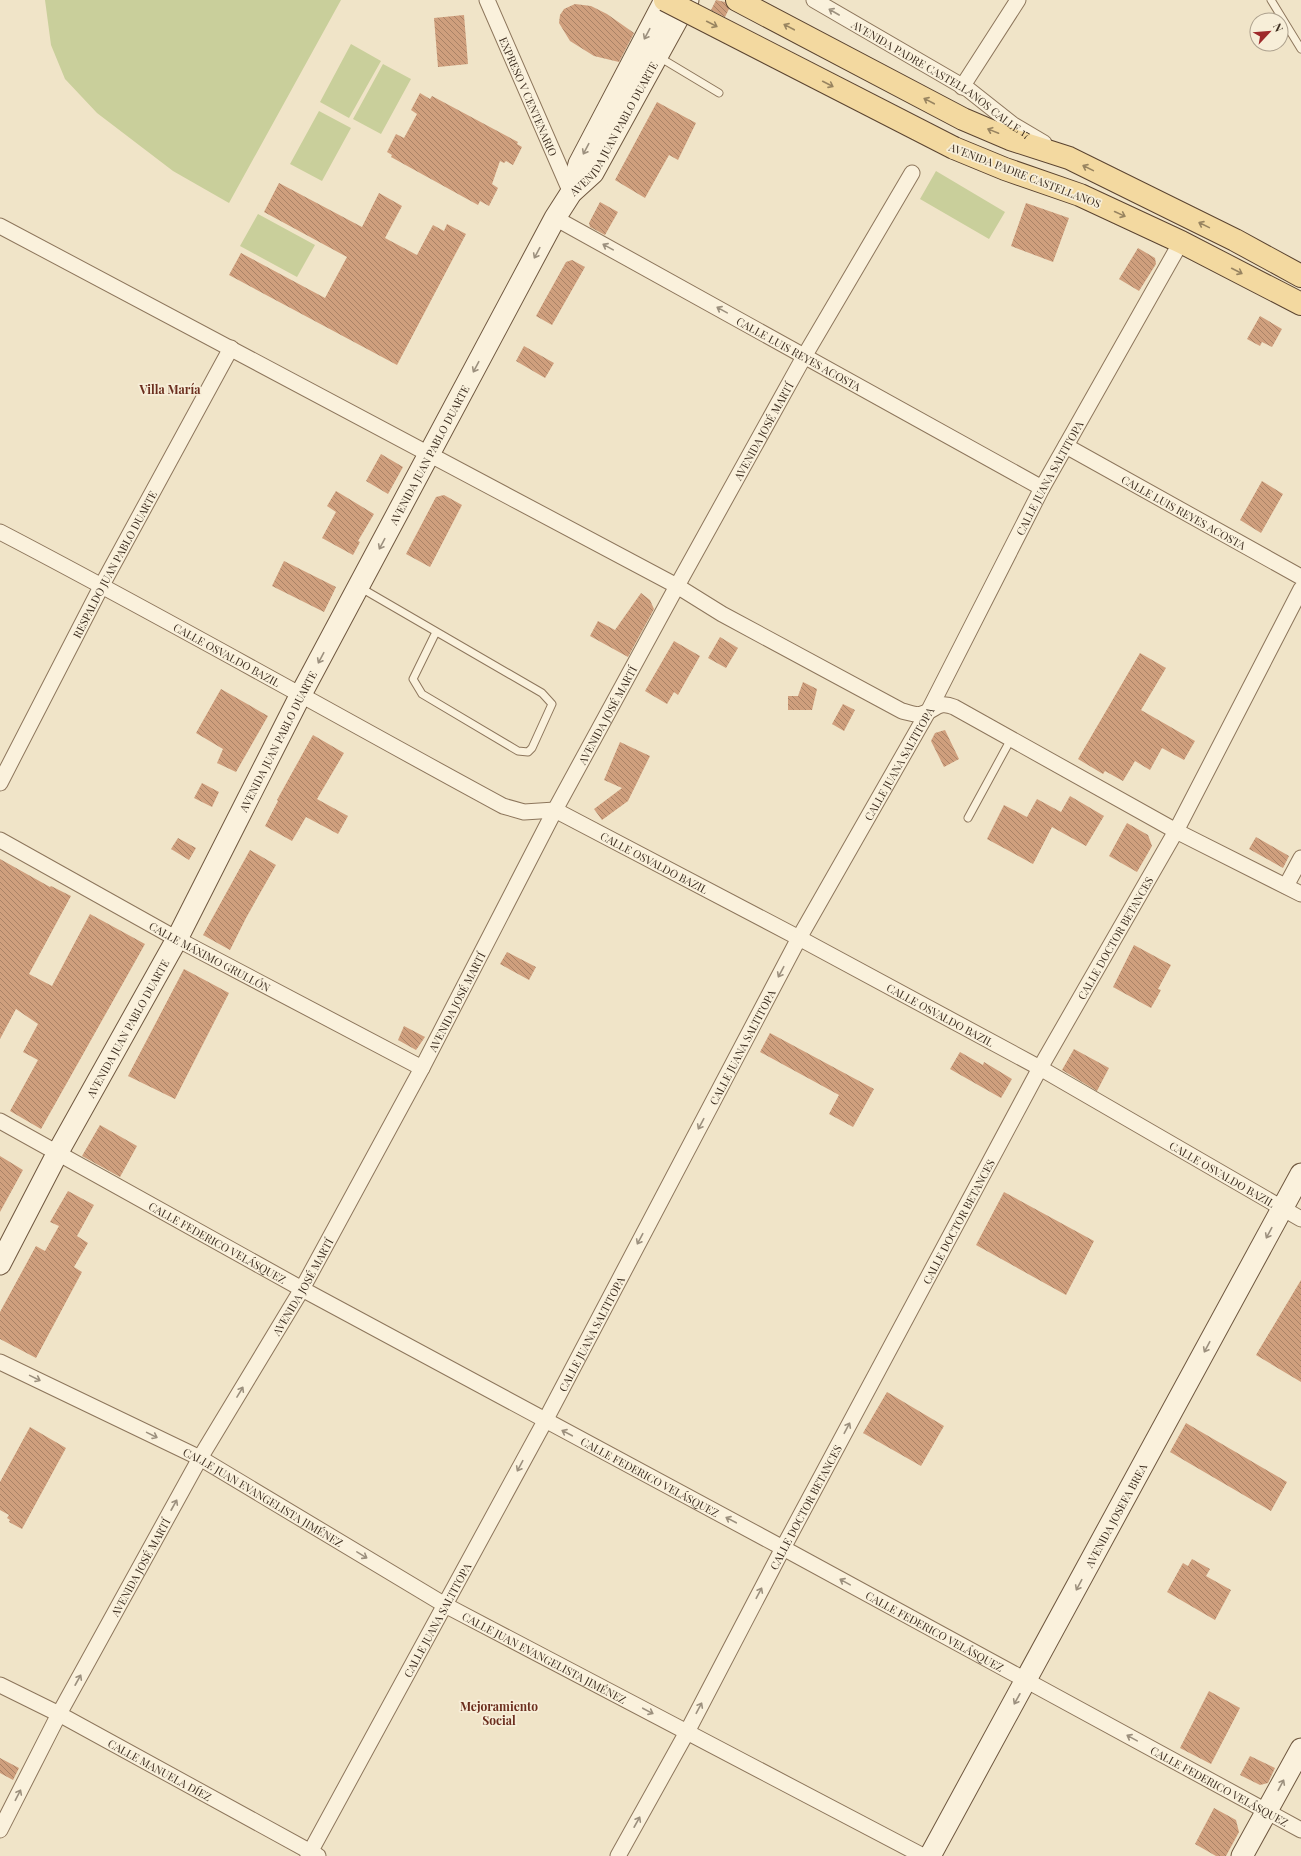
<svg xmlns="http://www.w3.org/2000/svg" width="1301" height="1856" font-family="'Playfair Display',serif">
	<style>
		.pitch { fill: #c9cf9b }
		.building { fill: url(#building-back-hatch) }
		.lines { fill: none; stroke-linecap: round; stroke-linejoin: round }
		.service-casing { stroke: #8d765c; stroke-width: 9 }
		.minor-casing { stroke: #8d765c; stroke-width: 17 }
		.secondary-casing { stroke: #6f573f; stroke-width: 23 }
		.primary-casing { stroke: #5b4430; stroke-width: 24 }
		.service { stroke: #faf1dc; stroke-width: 7 }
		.minor { stroke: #faf1dc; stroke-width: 15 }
		.secondary { stroke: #faf1dc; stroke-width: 21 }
		.primary { stroke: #f3d9a0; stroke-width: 22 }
		.primary-bridge-casing { stroke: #5b4430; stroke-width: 24; stroke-linecap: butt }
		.primary-bridge { stroke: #f3d9a0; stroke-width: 22 }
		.oneway { stroke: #9c907e }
		.oneway2 { stroke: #988460 }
		.labels { text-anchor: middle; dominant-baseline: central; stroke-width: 3.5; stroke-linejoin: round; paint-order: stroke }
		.street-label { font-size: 11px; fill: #3d2e20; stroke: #f7eed8 }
		.neighbourhood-label { font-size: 12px; font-weight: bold; fill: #6b2e1e; stroke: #f7eed8 }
	</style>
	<defs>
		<pattern id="building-back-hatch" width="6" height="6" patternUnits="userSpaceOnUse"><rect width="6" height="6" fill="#cf9f7d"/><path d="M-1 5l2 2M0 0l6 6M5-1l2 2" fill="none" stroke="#a98266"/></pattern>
	</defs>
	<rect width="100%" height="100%" fill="#f0e4c8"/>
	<path class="pitch" d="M45,0H341L229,203L173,171L97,113L65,79L51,45Z
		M351,44L381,61L349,118L320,102Z
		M383,64L411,79L381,134L353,119Z
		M319,111L351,128L322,181L290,164Z
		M936,171L1005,212L989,239L920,199Z
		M258,214L315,245L297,277L240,246Z"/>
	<path class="building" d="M716,0L725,2L729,9L725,17L711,10Z
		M575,4L591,6L607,14L634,33L619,62L594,56L570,41L559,23L560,15L564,9Z
		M464,15L468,64L438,67L434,18Z
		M420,93L430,99L432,96L518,142L517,144L522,147L513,165L506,161L504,163L500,161L492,184L498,188L489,206L480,201L478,205L391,157L392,155L387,152L396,134L404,138L417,114L411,110Z
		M657,102L696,123L678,160L669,155L645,198L615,180Z
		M279,183L362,227L379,193L402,206L385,238L417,255L433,225L444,231L447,224L466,234L397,365L229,275L241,253L325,298L347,257L264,212Z
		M600,202L618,212L605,235L590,227L589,223Z
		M1026,203L1069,218L1053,262L1011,246Z
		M1138,248L1155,258L1156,264L1139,291L1119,279Z
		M572,260L585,267L552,325L536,316L566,262Z
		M1260,316L1282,329L1272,347L1262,342L1260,346L1247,339Z
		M524,346L554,363L545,378L516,361Z
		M381,454L403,467L388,494L366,481Z
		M1262,481L1283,494L1261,533L1240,520Z
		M336,491L374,514L358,541L360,542L353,555L322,538L336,512L327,506Z
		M444,495L462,505L430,567L406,554L436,497Z
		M284,561L336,587L324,612L272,586Z
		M641,593L650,600L654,609L628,657L590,636L598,621L615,630Z
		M720,637L738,648L726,668L708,658Z
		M674,641L700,656L678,695L674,692L667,704L645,691Z
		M1140,653L1166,668L1141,710L1195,741L1184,760L1162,748L1150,770L1135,761L1123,781L1105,771L1103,774L1078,759Z
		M803,682L817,689L812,710H788V696H798Z
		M221,689L268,716L236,772L217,763L223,749L196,733Z
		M843,704L855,710L844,731L832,724Z
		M945,730L959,759L944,767L931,741L935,733Z
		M313,735L344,753L317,799L348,816L338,834L306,817L292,841L265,826L278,801L277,800Z
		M620,742L650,756L628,801L602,820L594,809L622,788L604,780Z
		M202,783L219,792L212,807L194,798Z
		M1070,796L1104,816L1086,846L1052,827L1033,864L987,839L1004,805L1027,817L1037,799L1061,812Z
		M1127,823L1148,835L1152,846L1137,872L1109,856Z
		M1256,837L1289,856L1283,868L1249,849Z
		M178,838L196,848L189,860L171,849Z
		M250,850L276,865L246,918L230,950L203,935Z
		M0,859L50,887L51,886L71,896L29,974L52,986L90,914L145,944L41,1129L10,1111L38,1060L23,1052L38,1024L16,1009L0,1039Z
		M1134,945L1171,965L1158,989L1161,990L1151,1008L1113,987Z
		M507,952L536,967L529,980L500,964Z
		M184,969L229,993L175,1099L128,1076Z
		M404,1026L425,1037L416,1050L398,1040Z
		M770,1033L874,1089L853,1127L829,1114L839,1095L760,1052Z
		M1074,1049L1109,1068L1097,1091L1062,1070Z
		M960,1052L983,1065L984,1062L1012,1079L1001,1098L950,1069Z
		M100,1125L137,1146L120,1177L82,1156Z
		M0,1156L23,1170L0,1212Z
		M68,1191L94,1205L77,1236L88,1243L74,1267L82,1272L36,1358L0,1339V1312L36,1246L45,1251L59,1226L50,1222Z
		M1004,1192L1094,1241L1066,1295L976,1245Z
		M1301,1280V1382L1256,1355Z
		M887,1392L944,1426L921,1466L863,1433Z
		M1186,1423L1287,1482L1271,1511L1170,1452Z
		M30,1427L66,1448L22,1529L9,1522L10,1520L7,1518L9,1515L0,1510V1482Z
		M1192,1559L1210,1569L1206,1576L1231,1590L1215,1620L1167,1592L1183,1563L1188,1566Z
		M1209,1691L1240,1708L1211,1764L1180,1748Z
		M1250,1756L1275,1768L1268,1783L1260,1785L1240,1775Z
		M0,1758L19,1768L13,1780L0,1773Z
		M1214,1808L1236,1820L1239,1832L1226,1856H1216L1195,1844Z"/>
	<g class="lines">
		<defs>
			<path id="service" d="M1271,0L1301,49
				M659,57L719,93
				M361,588L542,693L552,704L532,748L528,752L518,751L422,694L413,679L436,632
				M968,818L1011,739"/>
			<g id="minor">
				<path id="s1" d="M487,0L571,193"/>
				<path id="s2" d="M814,0L969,90L1012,124L1044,143"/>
				<path d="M962,87L1018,0"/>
				<path id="s3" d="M555,218L1042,488"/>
				<path d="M0,226L677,586L722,614L902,711C908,712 916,716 921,714C936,711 937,700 954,707L1176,831L1301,894"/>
				<path id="s4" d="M1066,446L1301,577"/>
				<path id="s5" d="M0,532C169,620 335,715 503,806L524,812L555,810L799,938L1040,1068L1301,1219"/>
				<path id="s6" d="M0,783L102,585L231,348"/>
				<path id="s7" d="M0,840L177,939L422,1068"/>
				<path d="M1286,886L1301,858"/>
				<path id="s8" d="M0,1121L302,1289L783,1548L1301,1830"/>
				<path id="s9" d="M0,1362L200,1458L445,1605L923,1856"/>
				<path id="s10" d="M0,1685L59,1714L318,1856"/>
				<path id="s11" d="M0,1830L59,1714L200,1458L302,1289L422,1068L555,810L677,586L805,355L912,173"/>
				<path id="s12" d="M308,1856L545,1421L799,938L929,710L1042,488L1181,242"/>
				<path id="s13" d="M618,1856L687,1732L783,1548L1040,1068L1176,831L1301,589"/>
			</g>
			<g id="secondary">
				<path d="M571,193L579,164L665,0"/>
				<path id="s14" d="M0,1264L58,1152L177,939L300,696L555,218L571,193L593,173L688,0"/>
				<path id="s15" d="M930,1856L1301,1174"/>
				<path d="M1242,1856L1301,1749"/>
			</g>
			<path id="primary" d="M737,0L963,119L1010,139L1069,158L1235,240L1301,276
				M954,148L1005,169L1080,195L1181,242L1301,304"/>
		</defs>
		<use href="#service" class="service-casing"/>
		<use href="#minor" class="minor-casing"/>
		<use href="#secondary" class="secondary-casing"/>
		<use href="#primary" class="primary-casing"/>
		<use href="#service" class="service"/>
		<use href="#minor" class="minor"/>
		<use href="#secondary" class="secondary"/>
		<use href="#primary" class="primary"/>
		<defs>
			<path id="primary-bridge" d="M665,0L954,148"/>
		</defs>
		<use href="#primary-bridge" class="primary-bridge-casing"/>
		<use href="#primary-bridge" class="primary-bridge"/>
	</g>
	<defs><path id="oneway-shaft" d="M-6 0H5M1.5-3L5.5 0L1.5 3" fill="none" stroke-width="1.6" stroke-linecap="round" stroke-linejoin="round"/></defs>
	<g class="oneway">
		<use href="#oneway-shaft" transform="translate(834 12) rotate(-150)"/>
		<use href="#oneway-shaft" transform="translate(647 34) rotate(118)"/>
		<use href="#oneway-shaft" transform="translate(586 149) rotate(118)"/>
		<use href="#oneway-shaft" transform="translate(608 247) rotate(-151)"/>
		<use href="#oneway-shaft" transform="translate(537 253) rotate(118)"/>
		<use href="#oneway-shaft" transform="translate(722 310) rotate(-151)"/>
		<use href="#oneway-shaft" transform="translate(476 367) rotate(118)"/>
		<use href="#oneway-shaft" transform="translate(382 544) rotate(118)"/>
		<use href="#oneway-shaft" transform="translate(321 658) rotate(118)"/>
		<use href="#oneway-shaft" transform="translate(781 972) rotate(118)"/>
		<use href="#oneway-shaft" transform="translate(701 1124) rotate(118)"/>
		<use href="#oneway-shaft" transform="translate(1269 1233) rotate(118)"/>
		<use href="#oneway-shaft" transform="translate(640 1239) rotate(118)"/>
		<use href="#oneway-shaft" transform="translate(1207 1347) rotate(118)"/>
		<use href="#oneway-shaft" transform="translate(35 1378) rotate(26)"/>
		<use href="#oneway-shaft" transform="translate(240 1392) rotate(-59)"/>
		<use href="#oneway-shaft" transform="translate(847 1428) rotate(-62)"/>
		<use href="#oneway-shaft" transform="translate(567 1433) rotate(-152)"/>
		<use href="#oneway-shaft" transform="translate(152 1435) rotate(26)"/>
		<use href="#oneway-shaft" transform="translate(520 1466) rotate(118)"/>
		<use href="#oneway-shaft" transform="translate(174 1505) rotate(-61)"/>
		<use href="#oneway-shaft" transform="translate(731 1520) rotate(-152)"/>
		<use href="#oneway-shaft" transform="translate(362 1555) rotate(31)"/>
		<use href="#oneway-shaft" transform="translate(845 1582) rotate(-151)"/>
		<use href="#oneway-shaft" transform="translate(1079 1585) rotate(118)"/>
		<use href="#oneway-shaft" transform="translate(759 1593) rotate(-62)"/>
		<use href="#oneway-shaft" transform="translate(78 1680) rotate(-61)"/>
		<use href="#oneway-shaft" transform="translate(1017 1699) rotate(119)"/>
		<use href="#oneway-shaft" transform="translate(699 1708) rotate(-62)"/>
		<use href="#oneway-shaft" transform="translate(648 1711) rotate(28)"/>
		<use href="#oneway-shaft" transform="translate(1132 1738) rotate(-151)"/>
		<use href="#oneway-shaft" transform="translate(1281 1785) rotate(-62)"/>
		<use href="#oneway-shaft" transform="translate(18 1795) rotate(-63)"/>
		<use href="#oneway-shaft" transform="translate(637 1822) rotate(-61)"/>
	</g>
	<g class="oneway2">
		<use href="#oneway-shaft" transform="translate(712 24) rotate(27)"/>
		<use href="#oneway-shaft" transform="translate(789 27) rotate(-152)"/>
		<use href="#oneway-shaft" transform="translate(828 84) rotate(27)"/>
		<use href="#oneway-shaft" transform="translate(929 101) rotate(-152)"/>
		<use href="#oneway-shaft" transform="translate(993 131) rotate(-158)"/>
		<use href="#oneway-shaft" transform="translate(1088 168) rotate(-154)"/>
		<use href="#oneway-shaft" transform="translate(1120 214) rotate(25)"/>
		<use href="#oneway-shaft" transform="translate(1204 225) rotate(-154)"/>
		<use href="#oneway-shaft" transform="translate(1237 271) rotate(27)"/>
	</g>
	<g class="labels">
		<g class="street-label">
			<text stroke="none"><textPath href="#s2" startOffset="150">AVENIDA PADRE CASTELLANOS CALLE 17</textPath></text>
			<text stroke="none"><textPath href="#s1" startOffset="105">EXPRESO V CENTENARIO</textPath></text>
			<text stroke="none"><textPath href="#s14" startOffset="1292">AVENIDA JUAN PABLO DUARTE</textPath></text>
			<text transform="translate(1025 175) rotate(21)">AVENIDA PADRE CASTELLANOS</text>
			<text stroke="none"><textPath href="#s3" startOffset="279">CALLE LUIS REYES ACOSTA</textPath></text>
			<text stroke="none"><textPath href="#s11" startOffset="1594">AVENIDA JOSÉ MARTÍ</textPath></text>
			<text stroke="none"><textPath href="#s14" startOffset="916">AVENIDA JUAN PABLO DUARTE</textPath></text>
			<text stroke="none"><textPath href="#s12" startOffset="1565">CALLE JUANA SALTITOPA</textPath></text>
			<text stroke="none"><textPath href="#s4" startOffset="135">CALLE LUIS REYES ACOSTA</textPath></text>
			<text stroke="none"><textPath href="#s6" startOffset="247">RESPALDO JUAN PABLO DUARTE</textPath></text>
			<text stroke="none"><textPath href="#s5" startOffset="258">CALLE OSVALDO BAZIL</textPath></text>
			<text stroke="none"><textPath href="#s11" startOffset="1270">AVENIDA JOSÉ MARTÍ</textPath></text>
			<text stroke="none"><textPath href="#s14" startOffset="592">AVENIDA JUAN PABLO DUARTE</textPath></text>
			<text stroke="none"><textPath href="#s12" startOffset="1242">CALLE JUANA SALTITOPA</textPath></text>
			<text stroke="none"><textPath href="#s5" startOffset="738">CALLE OSVALDO BAZIL</textPath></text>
			<text stroke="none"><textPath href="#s13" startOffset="1044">CALLE DOCTOR BETANCES</textPath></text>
			<text stroke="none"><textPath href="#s7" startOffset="240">CALLE MÁXIMO GRULLÓN</textPath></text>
			<text stroke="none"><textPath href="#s11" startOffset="946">AVENIDA JOSÉ MARTÍ</textPath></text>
			<text stroke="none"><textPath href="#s5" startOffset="1062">CALLE OSVALDO BAZIL</textPath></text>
			<text stroke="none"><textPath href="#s14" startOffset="268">AVENIDA JUAN PABLO DUARTE</textPath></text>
			<text stroke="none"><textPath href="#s12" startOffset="918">CALLE JUANA SALTITOPA</textPath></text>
			<text stroke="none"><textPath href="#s5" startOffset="1386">CALLE OSVALDO BAZIL</textPath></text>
			<text stroke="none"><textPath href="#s13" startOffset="720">CALLE DOCTOR BETANCES</textPath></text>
			<text stroke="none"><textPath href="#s8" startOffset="249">CALLE FEDERICO VELÁSQUEZ</textPath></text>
			<text stroke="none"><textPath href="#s11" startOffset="622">AVENIDA JOSÉ MARTÍ</textPath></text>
			<text stroke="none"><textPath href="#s12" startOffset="594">CALLE JUANA SALTITOPA</textPath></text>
			<text stroke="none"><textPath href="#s8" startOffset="741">CALLE FEDERICO VELÁSQUEZ</textPath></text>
			<text stroke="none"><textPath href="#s9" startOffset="296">CALLE JUAN EVANGELISTA JIMÉNEZ</textPath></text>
			<text stroke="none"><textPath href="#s13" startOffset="396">CALLE DOCTOR BETANCES</textPath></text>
			<text stroke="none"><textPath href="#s15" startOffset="388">AVENIDA JOSEFA BREA</textPath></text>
			<text stroke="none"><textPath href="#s11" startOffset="298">AVENIDA JOSÉ MARTÍ</textPath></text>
			<text stroke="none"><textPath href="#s12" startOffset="269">CALLE JUANA SALTITOPA</textPath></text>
			<text stroke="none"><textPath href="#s8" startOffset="1065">CALLE FEDERICO VELÁSQUEZ</textPath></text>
			<text stroke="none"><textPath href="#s9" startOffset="620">CALLE JUAN EVANGELISTA JIMÉNEZ</textPath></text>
			<text stroke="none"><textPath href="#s10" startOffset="181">CALLE MANUELA DÍEZ</textPath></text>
			<text stroke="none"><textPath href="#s8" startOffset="1389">CALLE FEDERICO VELÁSQUEZ</textPath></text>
		</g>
		<g class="neighbourhood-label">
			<text x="170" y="389">Villa María</text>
			<text x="499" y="1706">Mejoramiento<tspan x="499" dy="14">Social</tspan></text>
		</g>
	</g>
	<g transform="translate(1269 32) rotate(64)"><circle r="19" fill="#f7eed8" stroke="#ada18e"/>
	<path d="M0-3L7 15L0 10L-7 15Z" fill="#9e2a2b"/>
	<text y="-6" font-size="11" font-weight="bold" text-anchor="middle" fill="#3d2e20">N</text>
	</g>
</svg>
